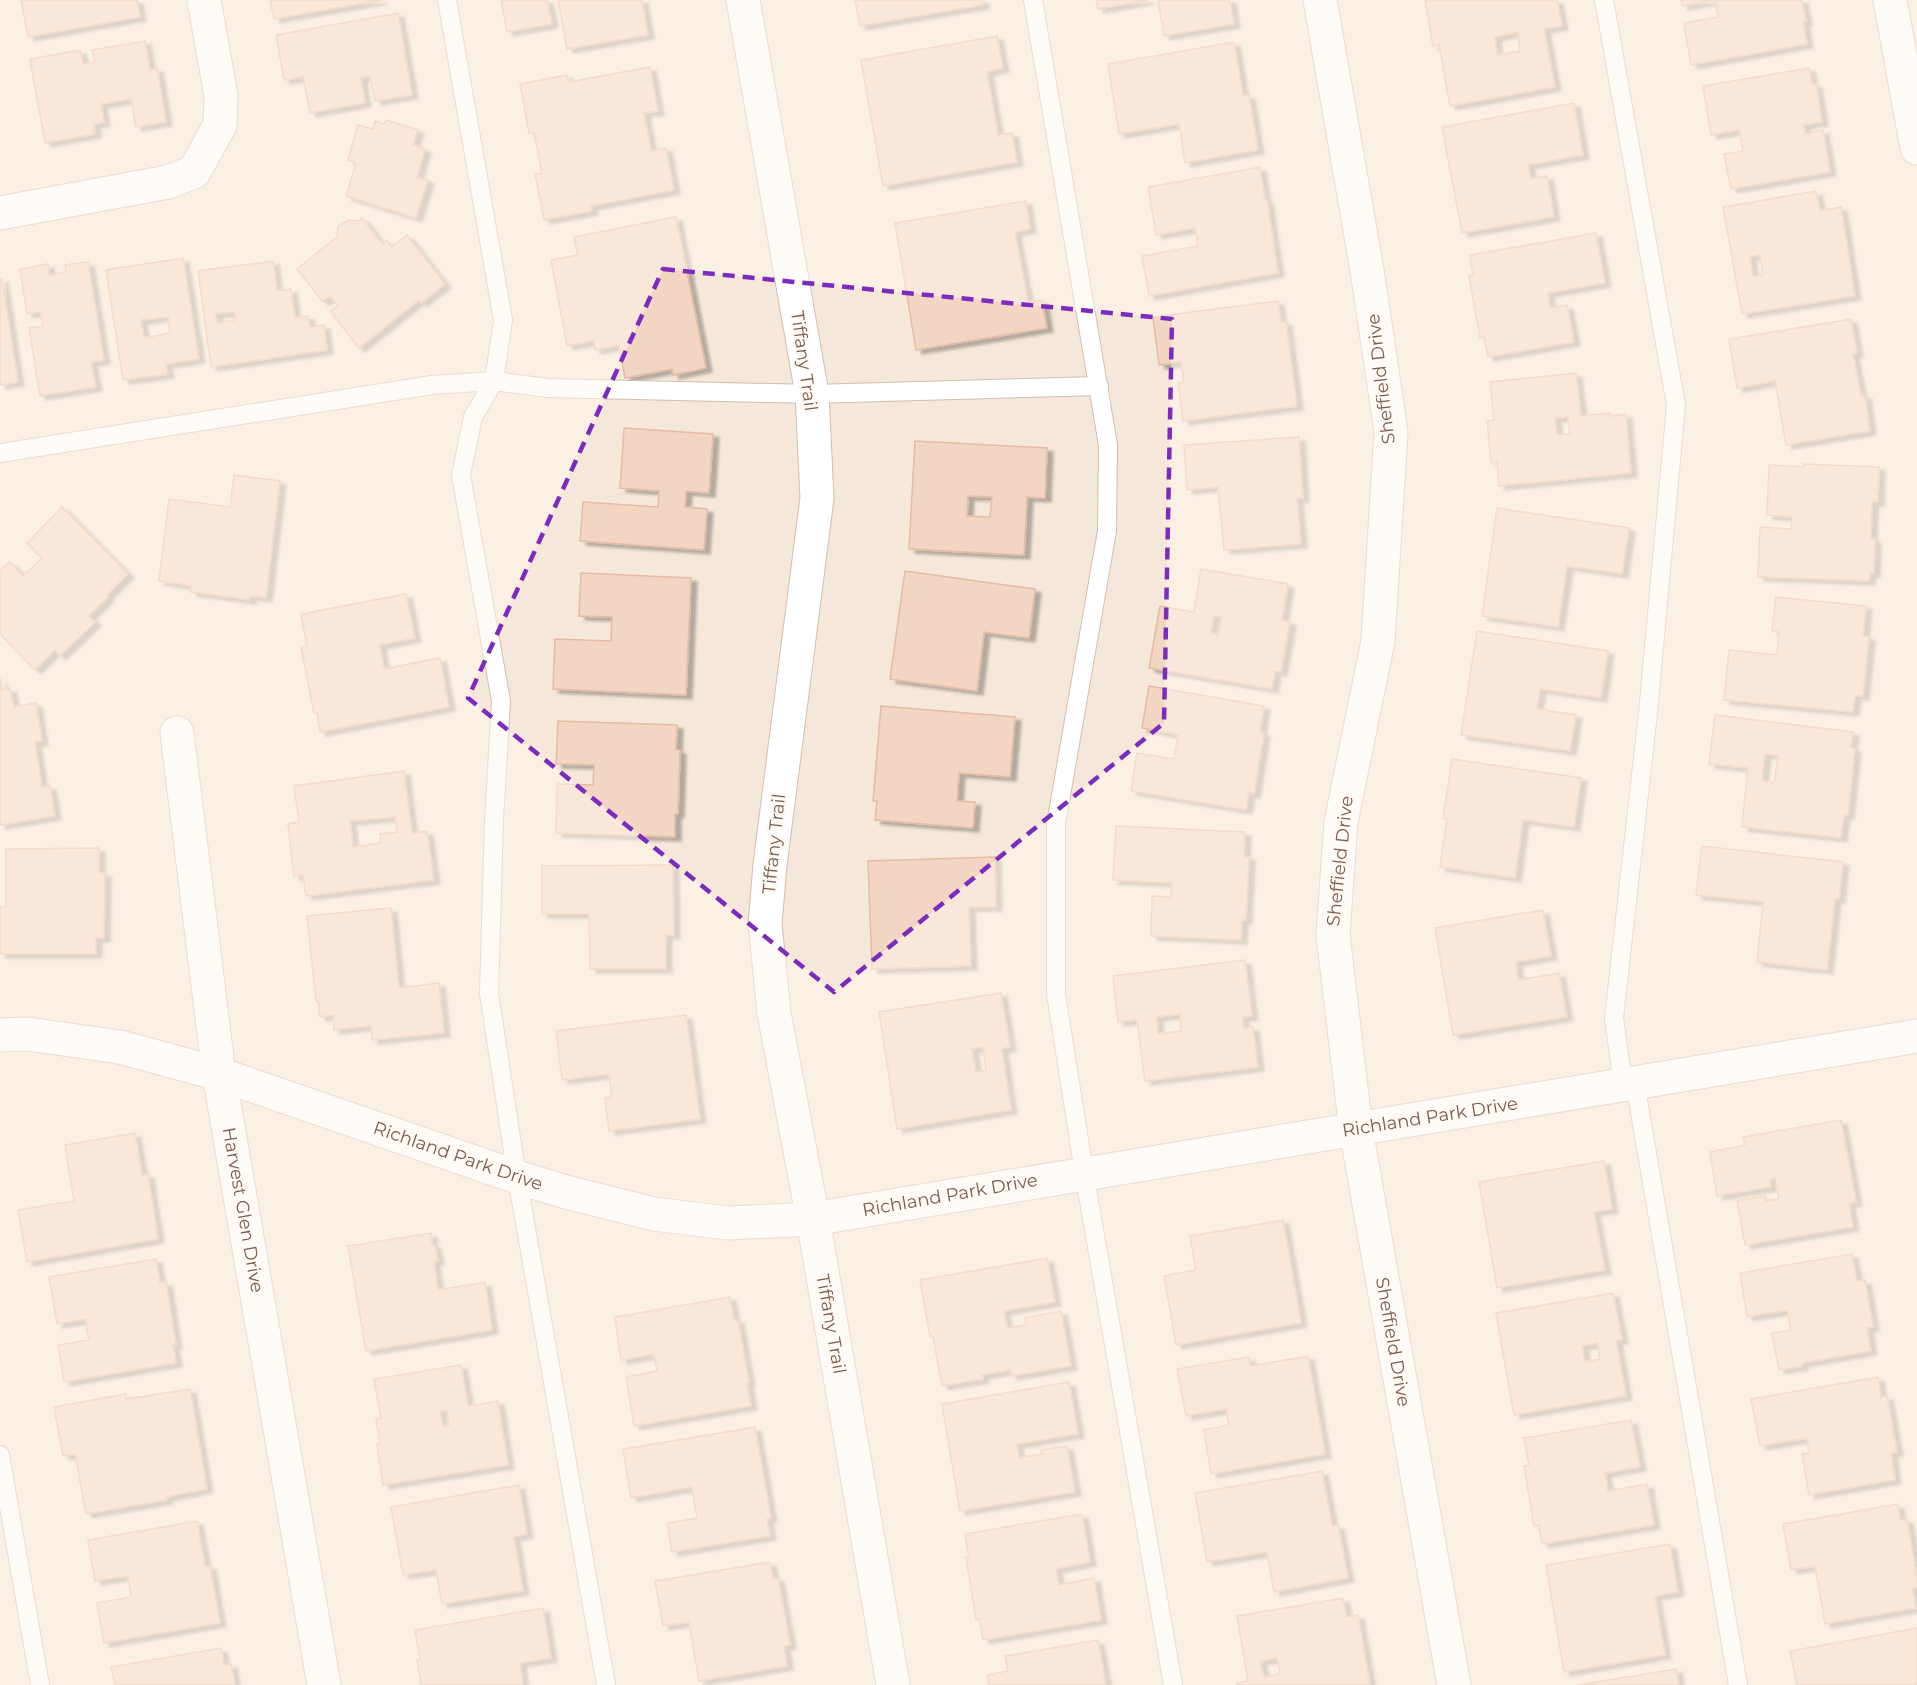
<svg xmlns="http://www.w3.org/2000/svg" width="1917" height="1685" font-family="Montserrat,sans-serif">
	<style>
		.residential { fill: #f5e8da }
		.building { fill: #f3d5c3; stroke: #e6bba3; stroke-width: 1.5; fill-rule: evenodd; filter: url(#shadow) }
		.lines { fill: none; stroke-linecap: round; stroke-linejoin: round }
		.lane-casing { stroke: #d1beb0; stroke-width: 20 }
		.street-casing { stroke: #d1beb0; stroke-width: 35 }
		.lane { stroke: #fff; stroke-width: 18 }
		.street { stroke: #fff; stroke-width: 33 }
		.marked { fill: none; stroke: #7b2cbf; stroke-width: 4.5; stroke-dasharray: 12 8; stroke-linejoin: round }
		.labels { text-anchor: middle; dominant-baseline: central; stroke-width: 5; stroke-linejoin: round; paint-order: stroke }
		.street-label { font-size: 18px; fill: #7a5c4d; stroke: #fffaf3 }
	</style>
	<defs>
		<filter id="shadow"><feDropShadow dx="6" dy="4" stdDeviation="1.5" flood-color="#0004"/></filter>
	</defs>
	<rect width="100%" height="100%" fill="#fdf6ec"/>
	<path class="residential" d="M0,0H1917V1685H0Z"/>
	<path class="building" d="M21,0H137L140,17L28,37Z
		M270,0H382L274,19Z
		M501,0H547L552,24L507,32Z
		M558,0H642L648,35L567,49Z
		M855,0H982L983,5L860,26Z
		M1096,0H1149L1098,9Z
		M1158,0H1230L1234,24L1164,36Z
		M1425,0H1557L1562,26L1544,29L1555,87L1450,106L1439,44L1433,46ZM1518,32L1520,51L1497,55L1495,37Z
		M1681,0H1714L1682,6Z
		M1715,0H1802L1806,21L1803,22L1807,44L1691,65L1684,23L1718,17Z
		M398,13L412,95L375,101L370,76L361,78L365,103L310,113L303,77L284,80L276,35Z
		M997,36L1003,68L987,72L998,135L1012,133L1017,162L883,186L861,60Z
		M145,41L150,70L157,68L166,122L136,127L131,99L101,104L104,122L94,124L95,134L45,143L30,59L80,50L83,64L95,62L92,50Z
		M1234,42L1243,96L1249,95L1258,150L1185,163L1179,124L1119,134L1108,64Z
		M650,67L658,111L644,113L651,151L666,148L674,190L591,206L592,211L544,220L535,174L542,173L534,132L529,133L520,84L567,75L568,82Z
		M1809,68L1812,84H1816L1822,122L1804,125L1805,134L1823,130L1830,172L1731,189L1724,154L1743,151L1739,130L1711,135L1703,86Z
		M1574,103L1583,155L1528,165L1531,179L1547,176L1554,217L1462,233L1442,127Z
		M386,120L418,130L413,145L425,149L417,177L428,180L416,218L346,196L356,163L348,160L358,125L373,129L375,121L384,124Z
		M1260,167L1265,200H1267L1278,273L1149,296L1142,256L1198,246L1195,228L1156,235L1148,187Z
		M1816,191L1820,211L1841,207L1855,296L1742,314L1723,207ZM1760,255L1763,275L1753,276L1750,257Z
		M1026,201L1030,229L1015,232L1028,302L1042,300L1047,328L916,350L895,223Z
		M676,217L706,368L673,375L672,369L625,378L619,345L595,350L594,341L567,346L551,260L578,255L574,237Z
		M362,218L383,245L387,240L392,247L407,235L445,284L421,303L419,300L359,348L330,311L338,306L330,296L323,302L297,269L337,237L338,227L348,220L358,221Z
		M1596,233L1605,283L1548,293L1550,308L1567,305L1574,342L1488,357L1484,337L1480,338L1469,276L1473,275L1470,255Z
		M183,258L199,359L166,364L168,374L123,380L106,270ZM168,317L170,333L144,338L141,320Z
		M273,261L277,291L291,289L295,318L308,316L310,327L324,325L327,350L211,367L198,271ZM234,312L236,320L217,323L216,314Z
		M88,262L104,360L91,362L96,387L40,396L29,328L43,326L41,312L27,314L20,269L48,264L49,275L66,272L65,265Z
		M0,279H2L18,382L0,385Z
		M1278,301L1281,322H1286L1297,406L1183,421L1178,383L1184,382L1181,362L1159,365L1153,317Z
		M1851,319L1857,353L1853,354L1861,396L1865,395L1870,431L1786,445L1775,381L1737,388L1729,339Z
		M1576,373L1581,416L1610,413L1609,416L1626,414L1631,473L1499,486L1497,462L1491,463L1487,421L1494,420L1490,382ZM1568,417L1570,434L1557,435L1555,418Z
		M624,428L713,434L709,493L686,491L685,507L707,509L704,550L580,541L583,502L658,507L659,491L620,488Z
		M1299,437L1303,498H1297L1301,544L1224,550L1218,487L1187,490L1184,445Z
		M915,441L1047,448L1045,498L1027,497L1024,555L909,549ZM968,496L992,497L990,517L967,516Z
		M1803,464L1879,467L1878,502H1872L1871,539H1875L1874,573H1870L1869,581L1758,577L1760,527L1791,529L1792,517L1767,515L1769,465L1803,467Z
		M234,475L280,481L266,598L250,596V600L191,592V586L159,581L169,499L230,507Z
		M62,507L128,574L107,595L108,597L89,616L95,622L60,656L55,650L35,670L0,634V571L10,562L23,576L42,558L27,543Z
		M1497,508L1629,528L1622,574L1567,566L1558,627L1482,616Z
		M1201,569L1288,584L1282,620L1290,622L1281,672L1275,671L1272,689L1149,668L1160,606L1194,612ZM1214,616L1222,617L1218,635L1211,633Z
		M905,571L1035,589L1029,638L984,632L977,691L890,679Z
		M581,573L691,578L686,695L553,689L555,639L611,641L612,617L579,616Z
		M406,594L415,638L380,645L384,669L440,658L449,707L320,732L317,713H314L301,647L307,646L301,614Z
		M1776,597L1866,606L1863,636L1869,637L1863,696H1855L1853,712L1724,700L1729,650L1777,655L1779,632L1772,631Z
		M1477,631L1608,651L1601,698L1540,689L1537,709L1576,715L1570,751L1461,735Z
		M0,678L2,690L10,688L14,707L36,703L42,741L35,742L42,787L50,786L55,816L0,825Z
		M1149,686L1264,706L1260,732L1264,733L1254,794L1249,793L1246,810L1131,791L1137,753L1174,759L1178,735L1142,728Z
		M881,706L1015,717L1010,777L959,773L957,801L975,802L973,828L875,820L877,801H873Z
		M1715,715L1853,732L1851,748H1855L1848,815H1844L1841,838L1742,827L1748,768L1709,764ZM1765,754L1778,756L1774,783L1762,781Z
		M558,721L677,725L676,750H680L678,814H675V837L556,833L557,784L593,785L594,765L556,764Z
		M1452,759L1581,778L1574,827L1523,820L1515,878L1440,867L1447,819H1443Z
		M404,771L412,833L427,831L434,880L306,896L303,875L294,876L288,824L299,822L294,786ZM395,817L397,832L380,834L381,843L353,847L350,821Z
		M1116,826L1245,832L1244,856L1249,857L1246,920H1242L1241,940L1151,936L1152,896L1171,897L1172,883L1113,880Z
		M1702,846L1843,862L1839,899H1835L1827,970L1757,962L1763,902L1696,895Z
		M99,848V873H105L104,938H96V954H0V907H6V849Z
		M995,857L996,907H969L971,966L872,969L868,861Z
		M673,865L674,935H666V969H590L589,914H542V866Z
		M391,908L399,988L439,983L444,1033L372,1040L371,1026L334,1030L333,1015L320,1017L318,1001H316L307,916Z
		M1543,910L1551,956L1516,962L1518,980L1559,973L1567,1017L1453,1035L1435,928Z
		M1245,960L1252,1016L1242,1017L1244,1028L1253,1027L1258,1067L1145,1081L1137,1020L1118,1022L1113,976ZM1180,1014L1181,1031L1158,1034L1157,1017Z
		M1001,993L1010,1047L1002,1049L1011,1110L897,1129L879,1012ZM983,1047L986,1071L976,1072L972,1049Z
		M686,1015L700,1119L609,1131L605,1098L612,1097L609,1074L562,1080L556,1031Z
		M1841,1120L1856,1202L1849,1203L1853,1227L1745,1245L1737,1201L1765,1196L1766,1201L1779,1199L1775,1178L1770,1179L1771,1187L1717,1196L1710,1152L1745,1145L1743,1137Z
		M135,1133L142,1175L148,1174L158,1239L27,1262L18,1210L74,1201L65,1145Z
		M1604,1161L1612,1209L1594,1212L1605,1270L1497,1288L1479,1182Z
		M1283,1220L1301,1323L1176,1345L1164,1276L1196,1270L1190,1236Z
		M431,1233L432,1245H435L438,1261H434L438,1290L485,1282L492,1330L366,1351L348,1246Z
		M1852,1254L1857,1281L1865,1280L1873,1327L1867,1328L1871,1351L1802,1363V1366L1779,1370L1772,1333L1791,1330L1787,1310L1747,1317L1740,1273Z
		M1047,1258L1055,1302L1004,1311L1007,1328L1026,1325L1025,1318L1061,1311L1071,1366L1011,1376L1010,1370L982,1375L983,1379L942,1386L933,1337H930L920,1280Z
		M156,1259L160,1283L166,1282L176,1345H173L176,1363L64,1382L58,1345L89,1340L85,1319L57,1324L49,1277Z
		M1613,1293L1622,1340H1616L1626,1396L1514,1415L1496,1313ZM1597,1343L1600,1359L1585,1362L1582,1346Z
		M730,1297L734,1320H738L749,1382L747,1383L751,1406L634,1426L626,1377L657,1371L654,1354L621,1360L615,1317Z
		M1308,1356L1325,1454L1211,1474L1204,1430L1229,1425L1226,1409L1186,1416L1177,1369L1249,1357L1250,1366Z
		M461,1365L468,1406L498,1401L508,1465L383,1485L377,1444H380L376,1419L381,1418L374,1379ZM447,1410L449,1425L443,1426L440,1411Z
		M1878,1377L1881,1397L1887,1396L1897,1452L1891,1453L1895,1480L1809,1495L1802,1454L1809,1453L1807,1438L1760,1446L1751,1399Z
		M1069,1382L1078,1434L1017,1444L1019,1458L1042,1454L1041,1450L1067,1446L1075,1492L960,1511L942,1404Z
		M190,1389L207,1489L166,1497L167,1500L86,1514L75,1454L63,1456L54,1407L126,1394V1399Z
		M1631,1420L1640,1467L1605,1473L1608,1491L1647,1484L1654,1525L1542,1544L1539,1525L1534,1526L1524,1466L1529,1465L1524,1438Z
		M755,1427L771,1518L767,1519L770,1536L672,1552L667,1523L697,1518L692,1487L631,1498L623,1449Z
		M1322,1471L1332,1526L1338,1525L1348,1578L1274,1592L1267,1552L1207,1562L1195,1493Z
		M519,1485L527,1534L514,1537L523,1591L442,1604L436,1570L403,1575L391,1507Z
		M1898,1504L1900,1520L1907,1519L1917,1577V1587L1912,1588L1916,1608L1825,1624L1815,1566L1791,1570L1783,1524Z
		M1082,1514L1090,1562L1056,1569L1059,1585L1094,1578L1101,1620L983,1640L980,1619L976,1620L966,1557H969L965,1534Z
		M197,1521L205,1566H210L220,1623L104,1643L97,1603L131,1597L128,1576L95,1581L88,1540Z
		M1670,1544L1678,1592L1655,1596L1665,1655L1564,1672L1546,1565Z
		M770,1562L773,1579L778,1578L790,1645L784,1646L787,1666L699,1681L689,1622L663,1626L655,1581Z
		M1343,1598L1347,1617L1358,1615L1370,1685H1237V1683L1248,1681L1237,1616ZM1277,1658L1280,1674L1264,1677L1260,1661Z
		M543,1608L551,1658L520,1663L523,1685H421L417,1660H420L415,1630Z
		M1917,1628V1685H1797L1790,1651Z
		M1098,1640L1106,1685H989L987,1675L1008,1671L1005,1656Z
		M221,1648L224,1665L231,1664L235,1685H115L111,1667Z
		M1676,1669L1679,1685H1578Z"/>
	<g class="lines">
		<defs>
			<path id="lane" d="M447,0L503,320L494,381L473,417L461,475L501,701L494,821L489,993L517,1177L606,1685
				M1033,0L1108,445L1107,531L1056,824V994L1084,1172L1173,1685
				M1604,0L1676,405L1648,713L1614,1018L1623,1085
				M0,453L432,385L494,381L548,388L812,394L1099,386
				M1635,1083L1738,1685
				M0,1455L40,1685"/>
			<path id="street" d="M743,0L812,394L817,498L770,865L765,924L774,1013L813,1219L893,1685
				M1320,0L1367,270L1391,432L1378,641L1341,822L1333,935L1356,1130L1454,1685
				M1890,0L1917,148
				M0,213L168,182L194,172L220,125L221,96L204,0
				M177,733L219,1074L324,1685
				M0,1035L27,1034L120,1047L219,1074L517,1177L566,1192L654,1214L728,1223L813,1219L1917,1036"/>
		</defs>
		<use href="#lane" class="lane-casing"/>
		<use href="#street" class="street-casing"/>
		<use href="#lane" class="lane"/>
		<use href="#street" class="street"/>
	</g>
	<path d="M0 0H1917V1685H0ZM663,269L1172,319L1164,723L834,992L468,698Z" fill="#fdf6ec" fill-opacity=".55" fill-rule="evenodd"/>
	<path class="marked" d="M663,269L1172,319L1164,723L834,992L468,698Z"/>
	<g class="labels">
		<g class="street-label">
			<text transform="translate(804 361) rotate(82)">Tiffany Trail</text>
			<text transform="translate(1381 379) rotate(-97)">Sheffield Drive</text>
			<text transform="translate(774 844) rotate(-84)">Tiffany Trail</text>
			<text transform="translate(1340 861) rotate(-84)">Sheffield Drive</text>
			<text transform="translate(1430 1117) rotate(-9)">Richland Park Drive</text>
			<text transform="translate(458 1156) rotate(19)">Richland Park Drive</text>
			<text transform="translate(950 1195) rotate(-10)">Richland Park Drive</text>
			<text transform="translate(243 1210) rotate(80)">Harvest Glen Drive</text>
			<text transform="translate(831 1324) rotate(80)">Tiffany Trail</text>
			<text transform="translate(1393 1342) rotate(80)">Sheffield Drive</text>
		</g>
	</g>
</svg>
